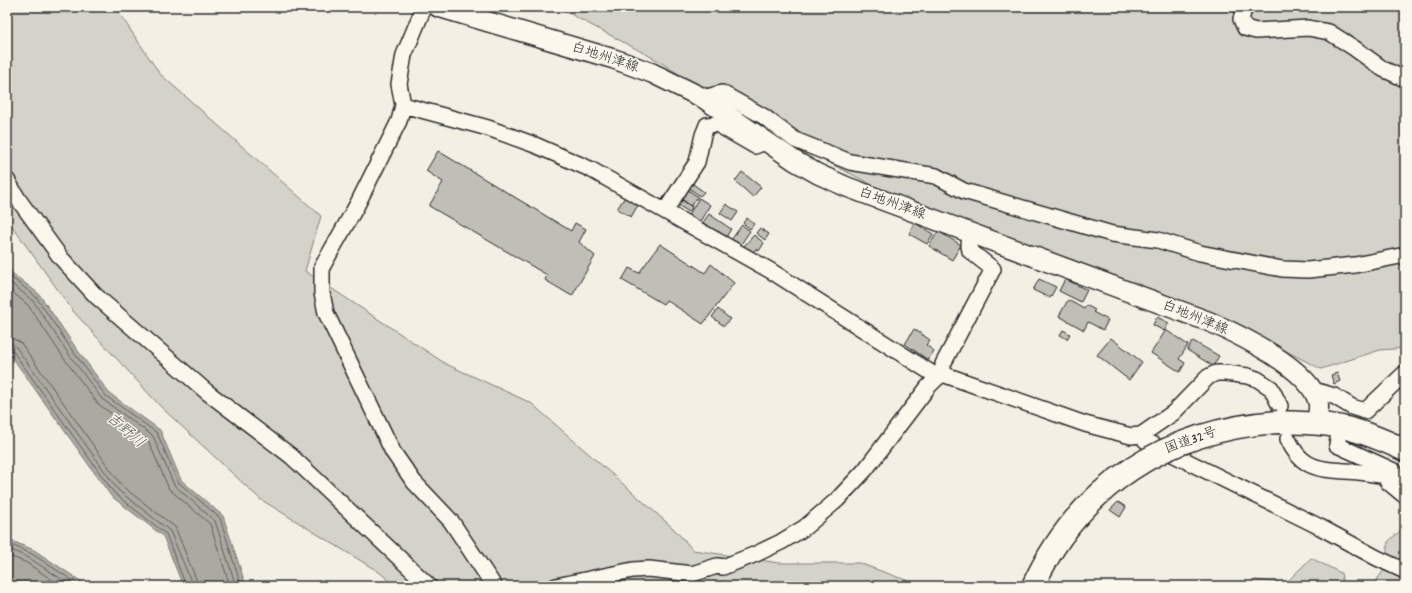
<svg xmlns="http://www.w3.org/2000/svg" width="1412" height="593" font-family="Dekko,'Klee One',sans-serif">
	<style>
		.green { fill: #d5d2c9; stroke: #807e7a }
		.water { fill: #aca9a2; stroke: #787772 }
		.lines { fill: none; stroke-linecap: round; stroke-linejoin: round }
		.shore { stroke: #5f5d5b; stroke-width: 1 }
		.building { fill: #c0beb6; stroke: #2b2b2b }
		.minor-casing { stroke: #2b2b2b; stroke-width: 18 }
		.major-casing { stroke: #2b2b2b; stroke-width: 22 }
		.highway-casing { stroke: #2b2b2b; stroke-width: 25 }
		.minor { stroke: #fbf7ec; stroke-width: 15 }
		.major { stroke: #fbf7ec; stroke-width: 19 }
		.highway { stroke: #fbf7ec; stroke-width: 22 }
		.highway-bridge-casing { stroke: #2b2b2b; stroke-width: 25; stroke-linecap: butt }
		.highway-bridge { stroke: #fbf7ec; stroke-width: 22 }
		.labels { text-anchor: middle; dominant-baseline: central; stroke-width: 3; stroke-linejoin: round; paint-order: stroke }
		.street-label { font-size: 14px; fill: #2b2b2b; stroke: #fbf7ec }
		.water-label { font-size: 15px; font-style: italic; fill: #585755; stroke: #fbf7ec }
	</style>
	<rect width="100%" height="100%" fill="#f3efe4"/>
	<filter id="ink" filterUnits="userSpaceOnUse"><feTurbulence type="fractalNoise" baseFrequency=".025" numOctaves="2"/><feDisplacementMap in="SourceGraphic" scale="8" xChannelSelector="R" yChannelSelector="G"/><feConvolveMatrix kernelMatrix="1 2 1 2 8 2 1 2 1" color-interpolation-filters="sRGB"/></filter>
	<g filter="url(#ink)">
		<path class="green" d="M7,7H115L160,74L321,216L305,271L446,364L531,403L673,528L693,550L779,563H859L922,586H396L379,572L260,499L161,407L73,311L7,219Z
			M557,7H1405V348L1380,350L1321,369L1239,327L896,197L765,130L657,60Z
			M1403,528L1405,529V586H1378L1376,581L1384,570L1388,542Z
			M1311,558L1341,573L1343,586H1251L1255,580L1286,583Z"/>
		<path class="water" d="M7,263L12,273L39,294L76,348L109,393L160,430L181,480L223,516L246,586H183L163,536L111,496L7,350Z
			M7,539L34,550L88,586H7Z"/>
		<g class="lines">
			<path class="shore" d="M7,272L10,276L36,297L72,350L106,396L157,433L178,482L220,518L241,586
				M7,280L33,301L68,353L102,399L153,436L174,485L215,521L236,586
				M7,288L28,305L63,357L98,404L148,440L169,489L210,524L230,586
				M7,337L14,339L21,343L122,486L175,527L196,579L197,586
				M7,343L12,344L16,347L118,490L170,531L191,581V586
				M7,348L12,350L114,493L166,534L186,586
				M7,543L32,554L81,586
				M7,548L29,558L72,586
				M7,555L27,563L61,586"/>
		</g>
		<path class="building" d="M438,151L571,231L575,223L586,229L579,242L595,256L572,296L545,280L547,275L429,206L443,182L426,171Z
			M742,172L761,187L753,197L735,181Z
			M689,181L704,192L700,196L686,186Z
			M684,187L698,197L691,206L678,196Z
			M676,196L692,207L689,212L673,202Z
			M625,197L638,205L631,217L617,209Z
			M699,198L710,205L699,223L688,216Z
			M726,204L738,212L732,221L720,213Z
			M709,214L731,229L726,237L718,231L716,234L702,224Z
			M747,218L754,224L750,229L743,223Z
			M915,223L933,234L927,244L909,234Z
			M742,225L750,231L739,247L731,240Z
			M760,228L769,234L765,240L756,233Z
			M938,231L961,245L952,260L929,246Z
			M754,235L764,243L759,251L756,249L752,253L743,247Z
			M660,244L705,273L711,264L734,283L703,324L666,300L663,304L622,280L629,268L639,273Z
			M1039,279L1056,287L1050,298L1033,290Z
			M1065,279L1087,290L1081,302L1059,291Z
			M1068,300L1084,309L1086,305L1095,310L1093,312L1108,320L1103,330L1088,322L1084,330L1059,316Z
			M718,309L730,319L724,326L712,317Z
			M1157,317L1169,323L1164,331L1153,325Z
			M914,329L930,340L926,345L934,351L928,360L905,344Z
			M1063,330L1070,334L1067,339L1060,335Z
			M1166,330L1188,345L1179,359L1185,363L1180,372L1151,353Z
			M1111,338L1142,362L1129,380L1097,355Z
			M1193,341L1219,356L1213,366L1187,350Z
			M1337,373L1340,381L1334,384L1331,375Z
			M1118,502L1126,507L1120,517L1110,510Z"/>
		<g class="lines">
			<defs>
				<path id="minor" d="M424,7L404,55L399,84L403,105L399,121L357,205L322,267V293L326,313L393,452L414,482L451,521L494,586
					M1247,7L1244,10L1241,19L1245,28L1256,31L1308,28L1329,32L1354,48L1383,69L1405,79
					M703,98L722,93L763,116L795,140L850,162L936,176L964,191L1112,234L1158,240L1200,253L1282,269L1308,270L1355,265L1405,255
					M403,105L488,128L535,145L590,169L771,271L930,372L937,378
					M7,180L18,199L61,258L96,296L207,392L291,456L429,586
					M665,211L697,162L703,135L707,125L717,124L755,146L765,142
					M943,374L951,377L1085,424L1131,436L1141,435L1173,413L1208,377L1216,373H1225L1248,376L1257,379L1271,388L1280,406
					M943,374V364L993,269L970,251L969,246L970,232
					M1313,390L1334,396L1352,407L1365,411L1405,373
					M1340,427L1337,445L1394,471L1393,475
					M1141,435L1146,441L1320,527L1377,558L1405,571
					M1288,439C1292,448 1297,457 1307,463C1322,472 1342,470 1359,472C1374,474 1390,476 1405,480
					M1383,475L1388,482L1405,496
					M556,586L633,570L649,569L692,574L717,566L723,567L756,554L781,542L804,528L837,500L865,470L928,387L937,378L943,374"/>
				<path id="major" d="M438,7L614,59L652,73L703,98L795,161L818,174L847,187L1210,322C1240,335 1310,369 1318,402C1320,409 1317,417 1316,423"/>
				<path id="highway" d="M1278,422C1298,423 1317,423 1337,426C1360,430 1383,440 1405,450"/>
			</defs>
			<use href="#minor" class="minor-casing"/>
			<use href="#major" class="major-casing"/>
			<use href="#highway" class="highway-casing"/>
			<use href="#minor" class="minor"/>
			<use href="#major" class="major"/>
			<use href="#highway" class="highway"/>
			<defs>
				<path id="highway-bridge" d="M1033,586C1080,484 1168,430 1278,422"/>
			</defs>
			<use href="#highway-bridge" class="highway-bridge-casing"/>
			<use href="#highway-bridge" class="highway-bridge"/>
		</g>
	</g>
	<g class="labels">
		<g class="street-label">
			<text transform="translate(605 58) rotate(18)">白地州津線</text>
			<text transform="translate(892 204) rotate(20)">白地州津線</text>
			<text transform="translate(1195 318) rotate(22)">白地州津線</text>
			<text transform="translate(1191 441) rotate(-20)">国道32号</text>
		</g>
		<g class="water-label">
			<text transform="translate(125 431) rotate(41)">吉野川</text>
		</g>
	</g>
	<rect width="1412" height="593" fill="none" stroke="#fbf7ec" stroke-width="24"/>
	<rect x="12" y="12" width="1388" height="569" fill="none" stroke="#2b2b2b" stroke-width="1.5" filter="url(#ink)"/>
</svg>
